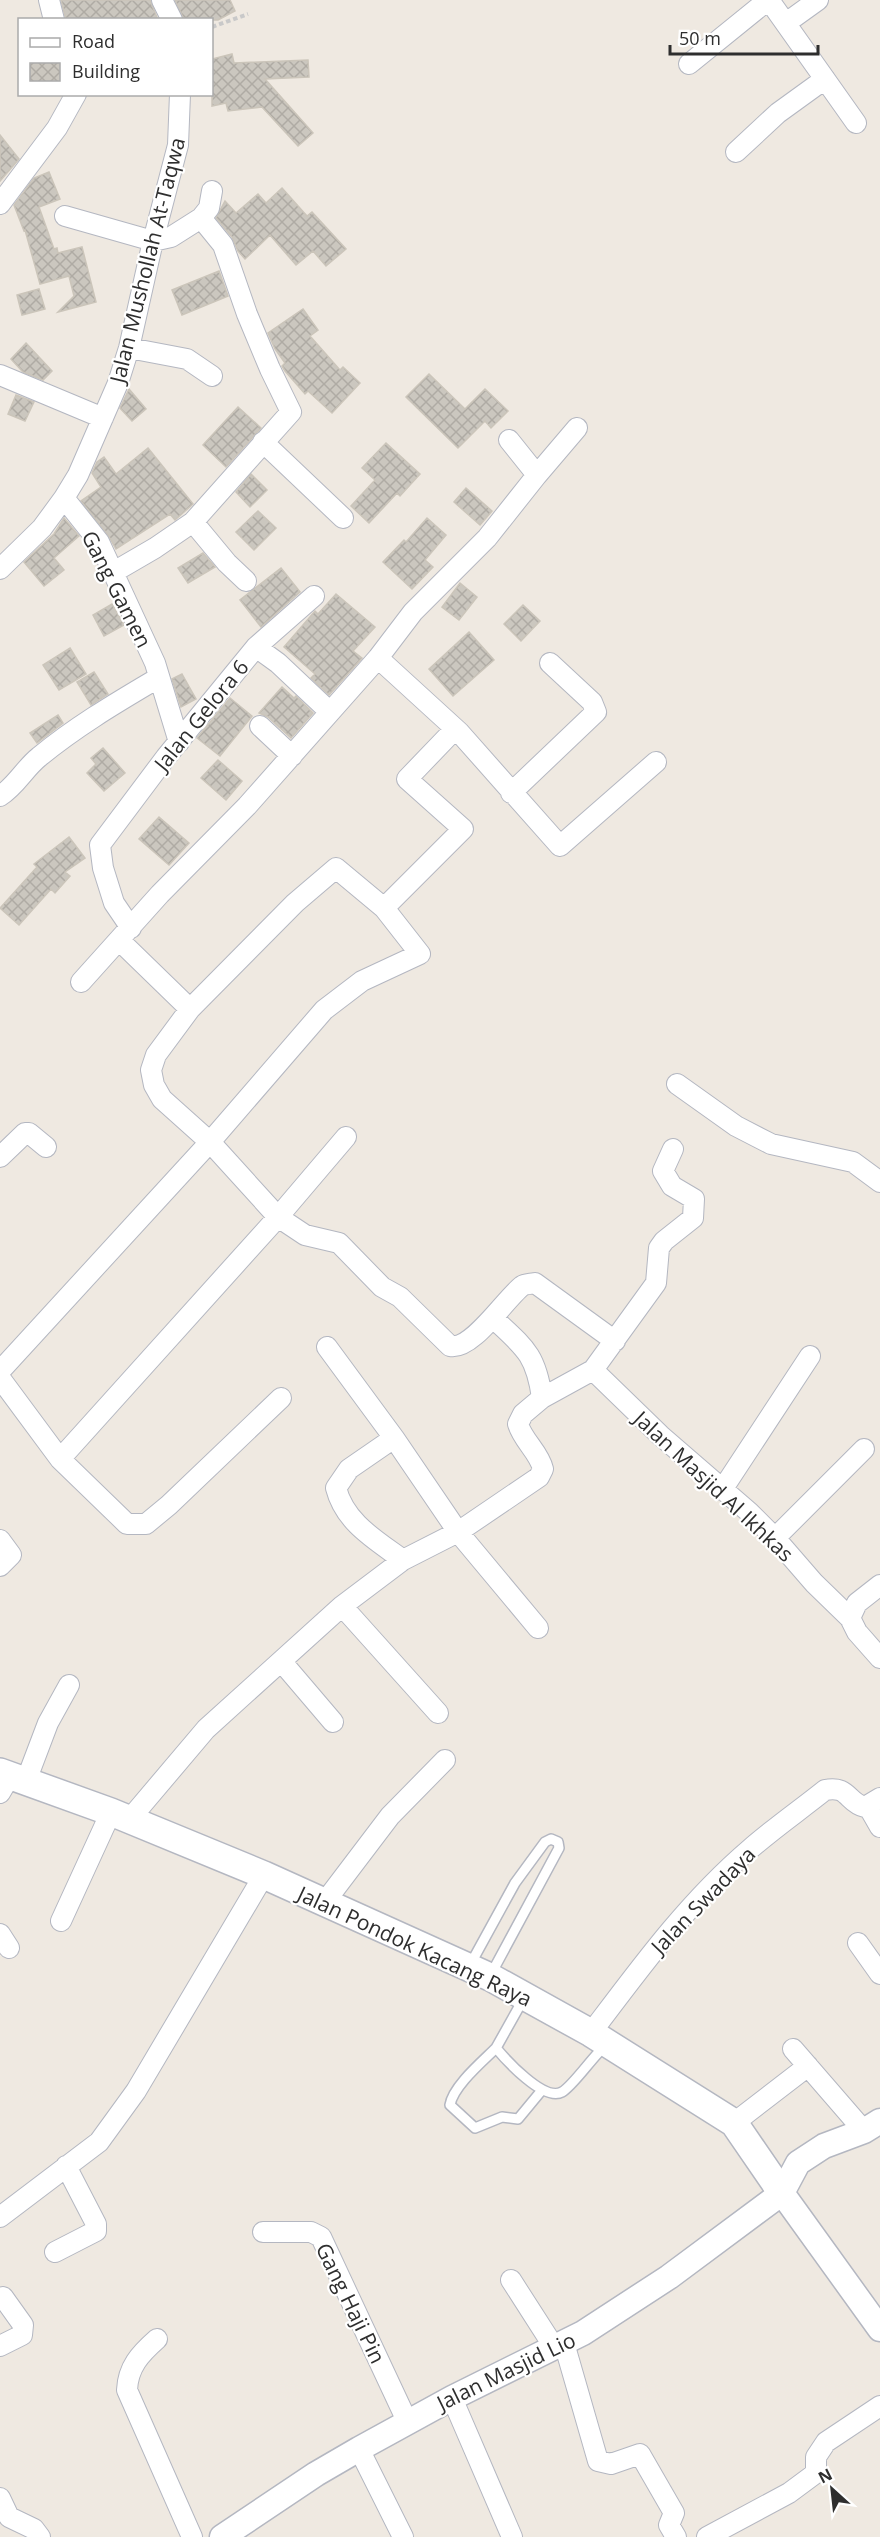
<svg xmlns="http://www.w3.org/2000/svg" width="880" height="2537" font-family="'Open Sans',sans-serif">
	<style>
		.building { fill: url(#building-cross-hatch); stroke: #cbc5ba; stroke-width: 1.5 }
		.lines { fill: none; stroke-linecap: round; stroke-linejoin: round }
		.service-casing { stroke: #b4b7c1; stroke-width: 12 }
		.minor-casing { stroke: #b4b7c1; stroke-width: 22 }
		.tertiary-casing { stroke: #b4b7c1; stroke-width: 27 }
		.secondary-casing { stroke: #b4b7c1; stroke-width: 30 }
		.path { stroke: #c9c9c9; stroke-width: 4; stroke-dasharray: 4.5 3; stroke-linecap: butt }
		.service { stroke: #fff; stroke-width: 9 }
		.minor { stroke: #fff; stroke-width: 20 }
		.tertiary { stroke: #fff; stroke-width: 24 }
		.secondary { stroke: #fff; stroke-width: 27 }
		.labels { text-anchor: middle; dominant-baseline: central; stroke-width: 4.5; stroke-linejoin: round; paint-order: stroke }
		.street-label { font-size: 21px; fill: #2e2e2e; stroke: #fff }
	</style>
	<defs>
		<pattern id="building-cross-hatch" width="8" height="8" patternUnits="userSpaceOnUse" patternTransform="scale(1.5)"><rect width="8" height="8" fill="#cbc7bf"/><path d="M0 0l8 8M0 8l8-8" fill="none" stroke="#afaba4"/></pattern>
	</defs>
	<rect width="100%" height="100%" fill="#efe9e1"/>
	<path class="building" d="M61,0H150L158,20H66Z
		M175,0H230L235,11L218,20H184Z
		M232,54L234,63L308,60L309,77L265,79L313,133L298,146L262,107L228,111L226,103L212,106V59Z
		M0,135L19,159L0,181Z
		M49,172L60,199L39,207L54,249L57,248L58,253L82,247L96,302L58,312L74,296L69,276L40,284L25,230L24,231L14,205L34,178Z
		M282,188L307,216L312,212L346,249L326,266L313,251L296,265L270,235L245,259L238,251L232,237L216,218L225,201L236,213L258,194L266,203Z
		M219,271L228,296L182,315L172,290Z
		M39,289L45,309L22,315L17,295Z
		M303,309L318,330L310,336L340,370L343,367L360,383L332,413L308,391L305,394L285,371L282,366L285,363L275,349L268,333Z
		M26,343L52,371L43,380L23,372L11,359Z
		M429,374L465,409L485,389L508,411L491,428L485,421L458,448L406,397Z
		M129,389L146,409L132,421L120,408Z
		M16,395L34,402L25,421L8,414Z
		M238,407L261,428L226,467L203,445Z
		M386,443L420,474L400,496L397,493L369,523L351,506L375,480L362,468Z
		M148,448L193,504L175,520L170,514L116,549L108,535L81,501L101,487L92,473L97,462L104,457L116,474Z
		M251,474L267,490L250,507L236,492Z
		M466,488L492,511L480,525L454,502Z
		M258,511L276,528L254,550L236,532Z
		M64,518L79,536L54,558L64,570L44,586L24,562L54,534Z
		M427,518L446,535L425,560L433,567L412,589L383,562L404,540L406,542Z
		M203,553L215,567L188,583L178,568Z
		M281,568L300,592L261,627L240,600Z
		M460,583L477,597L459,620L442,607Z
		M336,594L375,627L353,651L362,658L329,695L311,678L315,674L284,647L315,611L318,614Z
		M112,604L124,625L104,636L93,615Z
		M523,605L540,621L521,641L504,624Z
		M469,632L494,660L453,696L429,669Z
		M70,648L86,674L59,690L43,665Z
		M94,672L108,694L91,705L77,682Z
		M182,674L196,699L181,707L172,679Z
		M282,687L294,698L296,696L313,713L291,738L268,717L259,713Z
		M230,698L252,716L220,756L197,738Z
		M58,715L63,723L37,743L30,733Z
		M103,748L125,773L104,791L87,773L96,764L91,758Z
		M218,760L242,781L226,800L201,778Z
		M159,817L189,843L169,865L139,839Z
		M69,837L85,858L65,872L70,876L55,893L51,889L19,925L0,908L37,867L34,864Z"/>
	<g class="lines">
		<defs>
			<path id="service" d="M470,1965L515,1883L545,1842L551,1839L558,1842L559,1848L490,1976
				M524,1998L496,2048C506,2060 544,2102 562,2092C573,2086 593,2056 606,2045
				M496,2048C483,2061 453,2086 450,2105L475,2128L502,2117L518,2119L542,2090"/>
			<path id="minor" d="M49,0L54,20
				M162,0L172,20
				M769,0L856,123
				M786,23L818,0
				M689,64L768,0
				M736,152L778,113L825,79
				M0,204L57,128L76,94
				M65,216L153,241L171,237L201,218L209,208L212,191
				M201,218L223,245L247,314L270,369L291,412L193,522L227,563L246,581
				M129,348L187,359L212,376
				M0,375L103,418
				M263,442L343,518
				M537,475L577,428
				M64,498L99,542L155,663L179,742
				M0,569L42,528L64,498L78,475L118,383L129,348L153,241L178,145L180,94
				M112,573L155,548L193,522
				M256,647L278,663L330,712
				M378,658L459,732L560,846L656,762
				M260,726L292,756
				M511,793L596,712L592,702L550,663
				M0,796C16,786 25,768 39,757C74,728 114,704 153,681L156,680L160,684
				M384,908L463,829L407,779L455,729
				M131,928L114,903L103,868L100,845L166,757L256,647L314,596
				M120,941L190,1009
				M81,982L160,894L247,806L378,658L413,612L487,538L537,475L509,440
				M677,1084L736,1126L771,1144L853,1162L880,1182
				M0,1157L25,1133H29L46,1147
				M493,1318C524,1347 536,1354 542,1398
				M327,1347L394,1438L458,1532L538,1628
				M593,1370L660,1435L749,1512L775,1538L814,1583L850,1618L857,1632L880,1658
				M0,1371L210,1142L324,1010L362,981L420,954L384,908L336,868L295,903L190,1009L156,1055L151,1070L154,1085L162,1099L210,1142L278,1217L305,1235L339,1243L382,1287L400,1297L450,1346C472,1351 505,1299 522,1286C525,1284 530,1284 535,1283L615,1341
				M0,1378L60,1459L127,1524H146L169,1505L281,1398
				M394,1438L349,1469L336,1488C345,1523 376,1540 403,1560
				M60,1459L278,1217L346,1137
				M722,1490L810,1356
				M775,1538L864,1449
				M0,1540L11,1555L0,1566
				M342,1606L438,1713
				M850,1618L857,1603L880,1585
				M281,1661L333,1722
				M26,1781L48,1723L69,1685
				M0,1793L10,1776
				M868,1806L880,1827
				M129,1820L206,1729L342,1606L403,1560L458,1532L539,1477L543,1469C539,1452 523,1441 518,1424L523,1414L542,1398L593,1370L656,1283L659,1248L664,1241L693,1218L694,1199L672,1186L663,1171L673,1149
				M324,1903L390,1816L445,1760
				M61,1921L111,1812
				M0,1934L9,1948
				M858,1943L880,1974
				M591,2033C640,1968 688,1902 750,1849C774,1828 800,1810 825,1790C849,1785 847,1803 865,1807L880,1798
				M793,2049L864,2131
				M734,2123L808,2066
				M0,2217L99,2142L136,2091L264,1875
				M263,2232H311L321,2237L407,2421
				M55,2252L96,2231V2224L66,2166
				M511,2280L554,2347
				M157,2339C140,2354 128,2367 127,2390L192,2537
				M564,2343L598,2461L611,2464L640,2454L674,2513L669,2525L676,2537
				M0,2346L22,2335L23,2325L3,2297
				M452,2398L512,2537
				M359,2449L403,2537
				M0,2498L9,2517L34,2529L40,2537
				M707,2537L789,2493L816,2473V2457L826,2442L880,2406"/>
			<path id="tertiary" d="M782,2193L880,2329
				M222,2537L316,2474L359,2449L452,2398L583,2333L669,2277L782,2193L798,2163L824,2146L864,2131L880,2121"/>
			<path id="secondary" d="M0,1772L111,1812L264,1875L490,1977L591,2033L734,2123L782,2193"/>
		</defs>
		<use href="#service" class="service-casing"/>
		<use href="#minor" class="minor-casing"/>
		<use href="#tertiary" class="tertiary-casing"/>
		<use href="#secondary" class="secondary-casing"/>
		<path class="path" d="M212,27L248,14"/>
		<use href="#service" class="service"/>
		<use href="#minor" class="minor"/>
		<use href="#tertiary" class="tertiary"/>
		<use href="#secondary" class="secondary"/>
	</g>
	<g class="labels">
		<g class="street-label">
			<text transform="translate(147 260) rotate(-76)">Jalan Mushollah At-Taqwa</text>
			<text transform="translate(117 589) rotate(63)">Gang Gamen</text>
			<text transform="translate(201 715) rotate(-51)">Jalan Gelora 6</text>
			<text transform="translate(714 1486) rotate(43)">Jalan Masjid Al Ikhkas</text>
			<text transform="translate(703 1900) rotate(-46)">Jalan Swadaya</text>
			<text transform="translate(415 1946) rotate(25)">Jalan Pondok Kacang Raya</text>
			<text transform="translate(351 2303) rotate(64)">Gang Haji Pin</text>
			<text transform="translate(506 2371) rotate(-26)">Jalan Masjid Lio</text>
		</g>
	</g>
	<rect x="18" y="18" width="195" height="78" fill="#ffffff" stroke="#ababab" stroke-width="1.5"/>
	<rect x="30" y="38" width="30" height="9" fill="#ffffff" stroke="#ababab" stroke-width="1.5"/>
	<text x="72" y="48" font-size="18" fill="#2e2e2e">Road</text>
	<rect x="30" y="63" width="30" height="18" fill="url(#building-cross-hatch)" stroke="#ababab" stroke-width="1.5"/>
	<text x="72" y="78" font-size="18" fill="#2e2e2e">Building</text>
	<g transform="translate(832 2489) rotate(333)" stroke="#ffffff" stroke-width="4.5" paint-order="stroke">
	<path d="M0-4.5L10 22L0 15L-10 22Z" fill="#2e2e2e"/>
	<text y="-9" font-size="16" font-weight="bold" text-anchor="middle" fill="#2e2e2e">N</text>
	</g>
	<path d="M670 45v9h148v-9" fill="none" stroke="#2e2e2e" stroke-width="3"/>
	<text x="679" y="45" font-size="18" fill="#2e2e2e" stroke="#ffffff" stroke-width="4.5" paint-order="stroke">50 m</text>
</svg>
